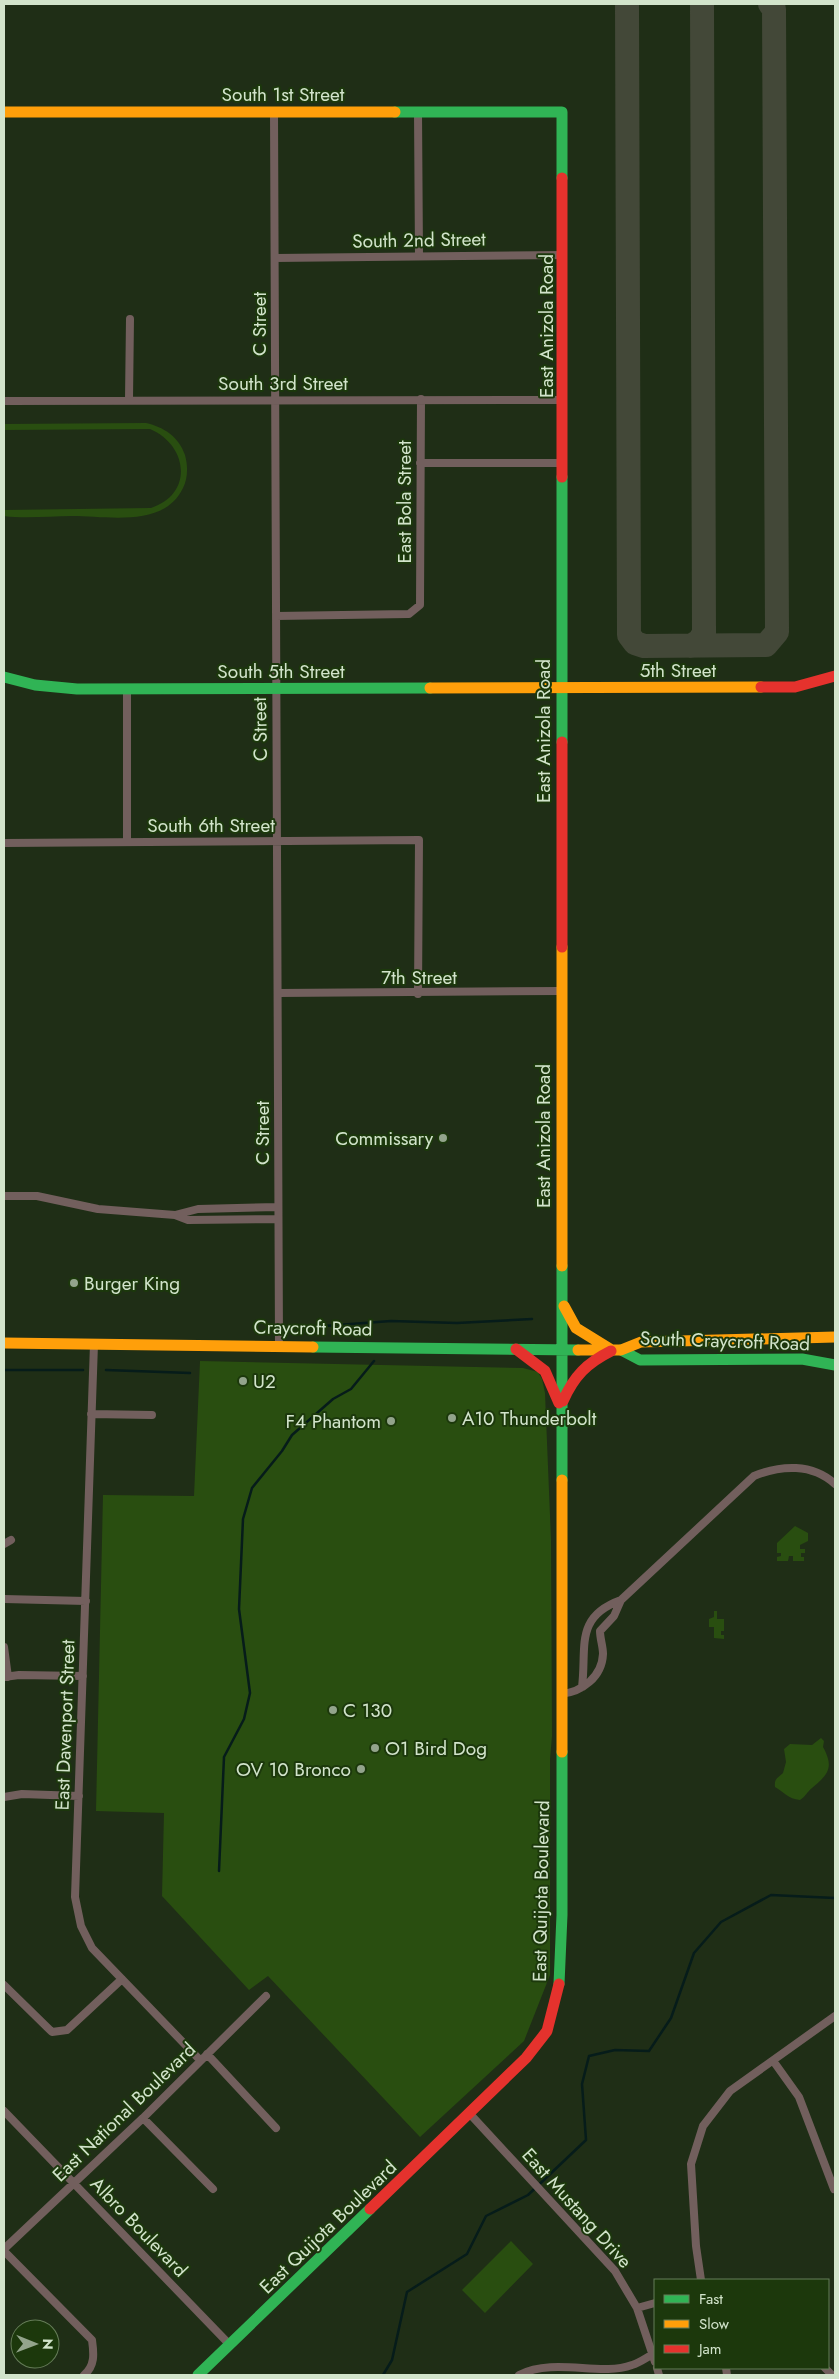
<svg xmlns="http://www.w3.org/2000/svg" width="839" height="2379" font-family="Jost,sans-serif">
	<style>
		.green { fill: #294e10 }
		.lines { fill: none; stroke-linecap: round; stroke-linejoin: round }
		.stream { stroke: #061c1a; stroke-width: 2.5 }
		.taxiway { stroke: #434838; stroke-width: 24 }
		.street { stroke: #725f5d; stroke-width: 8 }
		.fast { stroke: #30b455; stroke-width: 11 }
		.slow { stroke: #ff9f0a; stroke-width: 11 }
		.jam { stroke: #e5322d; stroke-width: 11 }
		.poi-dot { fill: #93a48c; stroke: #1c380c; stroke-width: 2 }
		.labels { text-anchor: middle; dominant-baseline: central; stroke-width: 4; stroke-linejoin: round; paint-order: stroke }
		.street-label { font-size: 19px; fill: #d2e4cb; stroke: #1c380c }
		.poi-label { font-size: 19px; fill: #d2e4cb; stroke: #1c380c; text-anchor: start }
	</style>
	<rect width="100%" height="100%" fill="#1f2e16"/>
	<path class="green" d="M146,423C164,427 179,437 185,455C188,466 188,478 183,488C164,528 108,516 72,516C50,516 26,519 4,516V510L151,508C194,494 188,445 150,429L4,430V424Z
		M200,1361L523,1368L538,1372L542,1379L545,1393L551,1540L552,1736L550,1759V1975L524,2041L420,2137L268,1976L249,1990L162,1896L164,1813L96,1811L103,1495L194,1496Z
		M795,1526L808,1533V1541L800,1545V1549H805V1553H801V1557H804V1561H793V1556H789L788,1561H777V1557L781,1556V1553H777V1543Z
		M714,1611H717V1619H724V1631H721V1635H724V1639L714,1638V1627H709V1619L714,1617Z
		M821,1738L824,1741L823,1747C834,1767 829,1774 812,1788C807,1792 805,1797 800,1800C788,1799 784,1792 775,1787C774,1778 778,1778 783,1773L786,1762L784,1749L790,1744L812,1745Z
		M511,2241L533,2264L485,2313L462,2290Z"/>
	<g class="lines">
		<path class="stream" d="M324,1326L391,1321L457,1323L532,1319
			M4,1370H83
			M106,1370L190,1373
			M219,1871L224,1757L244,1719L250,1693L239,1609L243,1519L252,1488L282,1451L292,1435L333,1399L351,1389L374,1361
			M383,2375L392,2360L407,2292L467,2254L486,2216L528,2195L586,2140L582,2084L589,2056L615,2050L649,2051L671,2018L694,1953L721,1922L771,1895L835,1898"/>
		<path class="taxiway" d="M627,4L629,635L635,643L644,646L766,645L777,632L774,9L770,4
			M691,646L699,641L704,633L702,4"/>
		<path class="street" d="M274,112L279,1345
			M418,112L419,256
			M275,258L563,255
			M129,399L130,319
			M4,401L563,400
			M420,463H563
			M276,616L409,614L420,605L421,399
			M127,688V841
			M4,843L419,840L418,994
			M278,993L561,991
			M4,1196H37L98,1209L175,1215L188,1220L278,1219
			M175,1215L198,1209L278,1207
			M94,1344L75,1897L81,1926L92,1948L200,2060
			M91,1414L152,1415
			M4,1544L11,1540
			M4,1599L86,1601
			M621,1600L754,1476C781,1465 812,1463 835,1484
			M4,1647L8,1677
			M4,1677L19,1675L83,1676
			M561,1694C582,1692 602,1677 603,1654C603,1646 600,1639 600,1631L614,1616L621,1600C574,1617 587,1647 582,1687
			M4,1797L22,1794L79,1796
			M4,1985L52,2032L67,2030L122,1979
			M207,2054L276,2128
			M774,2062L799,2097L834,2189
			M4,2111L230,2345
			M470,2114L615,2271L637,2308L655,2362
			M143,2118L213,2189
			M4,2249L143,2118L266,1996
			M4,2251L92,2340C94,2354 95,2366 84,2375
			M701,2280L696,2246L691,2164L703,2126L730,2091L835,2016
			M637,2308L655,2303
			M657,2368L659,2375
			M726,2368L727,2375
			M825,2368L832,2375
			M519,2375C556,2357 599,2377 632,2365C639,2363 646,2358 653,2354"/>
		<path class="fast" d="M395,112H562V178
			M562,477V742
			M4,677L35,685L77,689L430,688
			M562,1266V1480
			M313,1347L578,1350
			M621,1350L640,1360L802,1359L835,1365
			M559,1984L562,1915V1752
			M198,2375L370,2209"/>
		<path class="slow" d="M4,112H395
			M430,688L761,687
			M562,947V1266
			M564,1306L576,1328L610,1349
			M4,1343L313,1347
			M578,1350H621L641,1342L835,1337
			M562,1480V1752"/>
		<path class="jam" d="M562,178V477
			M761,687H795L835,676
			M562,742V947
			M516,1349L545,1371L559,1403
			M563,1401C574,1376 587,1363 611,1351
			M370,2209L526,2058L547,2031L559,1984"/>
	</g>
	<g class="poi-dot">
		<circle cx="443" cy="1138" r="5"/>
		<circle cx="74" cy="1283" r="5"/>
		<circle cx="243" cy="1381" r="5"/>
		<circle cx="452" cy="1418" r="5"/>
		<circle cx="391" cy="1421" r="5"/>
		<circle cx="333" cy="1710" r="5"/>
		<circle cx="375" cy="1748" r="5"/>
		<circle cx="361" cy="1769" r="5"/>
	</g>
	<g class="labels">
		<g class="street-label">
			<text x="283" y="94">South 1st Street</text>
			<text transform="translate(419 240) rotate(-1)">South 2nd Street</text>
			<text transform="translate(259 324) rotate(-90)">C Street</text>
			<text transform="translate(546 326) rotate(-90)">East Anizola Road</text>
			<text x="283" y="383">South 3rd Street</text>
			<text transform="translate(404 502) rotate(-90)">East Bola Street</text>
			<text x="678" y="670">5th Street</text>
			<text x="281" y="671">South 5th Street</text>
			<text transform="translate(260 729) rotate(-91)">C Street</text>
			<text transform="translate(543 731) rotate(-90)">East Anizola Road</text>
			<text x="211" y="825">South 6th Street</text>
			<text x="419" y="977">7th Street</text>
			<text transform="translate(262 1133) rotate(-90)">C Street</text>
			<text transform="translate(543 1136) rotate(-90)">East Anizola Road</text>
			<text transform="translate(313 1328) rotate(1)">Craycroft Road</text>
			<text transform="translate(725 1341) rotate(2)">South Craycroft Road</text>
			<text transform="translate(65 1725) rotate(-88)">East Davenport Street</text>
			<text transform="translate(541 1891) rotate(-89)">East Quijota Boulevard</text>
			<text transform="translate(124 2112) rotate(-44)">East National Boulevard</text>
			<text transform="translate(577 2208) rotate(48)">East Mustang Drive</text>
			<text transform="translate(139 2227) rotate(46)">Albro Boulevard</text>
			<text transform="translate(328 2227) rotate(-44)">East Quijota Boulevard</text>
		</g>
		<g class="poi-label">
			<text x="433" y="1138" text-anchor="end">Commissary</text>
			<text x="84" y="1283">Burger King</text>
			<text x="253" y="1381">U2</text>
			<text x="462" y="1418">A10 Thunderbolt</text>
			<text x="381" y="1421" text-anchor="end">F4 Phantom</text>
			<text x="343" y="1710">C 130</text>
			<text x="385" y="1748">O1 Bird Dog</text>
			<text x="351" y="1769" text-anchor="end">OV 10 Bronco</text>
		</g>
	</g>
	<rect width="839" height="2379" fill="none" stroke="#d2e4cb" stroke-width="10"/>
	<rect x="654" y="2279" width="175" height="90" fill="#1c380c" stroke="#657d58"/>
	<rect x="664" y="2295" width="25" height="8" fill="#30b455" stroke="#657d58"/>
	<text x="699" y="2304" font-size="15" fill="#d2e4cb">Fast</text>
	<rect x="664" y="2320" width="25" height="8" fill="#ff9f0a" stroke="#657d58"/>
	<text x="699" y="2329" font-size="15" fill="#d2e4cb">Slow</text>
	<rect x="664" y="2345" width="25" height="8" fill="#e5322d" stroke="#657d58"/>
	<text x="699" y="2354" font-size="15" fill="#d2e4cb">Jam</text>
	<g transform="translate(35 2344) rotate(91)"><circle r="24" fill="#1c380c" stroke="#657d58"/>
	<path d="M0-4L9 19L0 12L-9 19Z" fill="#93a48c"/>
	<text y="-8" font-size="14" font-weight="bold" text-anchor="middle" fill="#d2e4cb">N</text>
	</g>
</svg>
